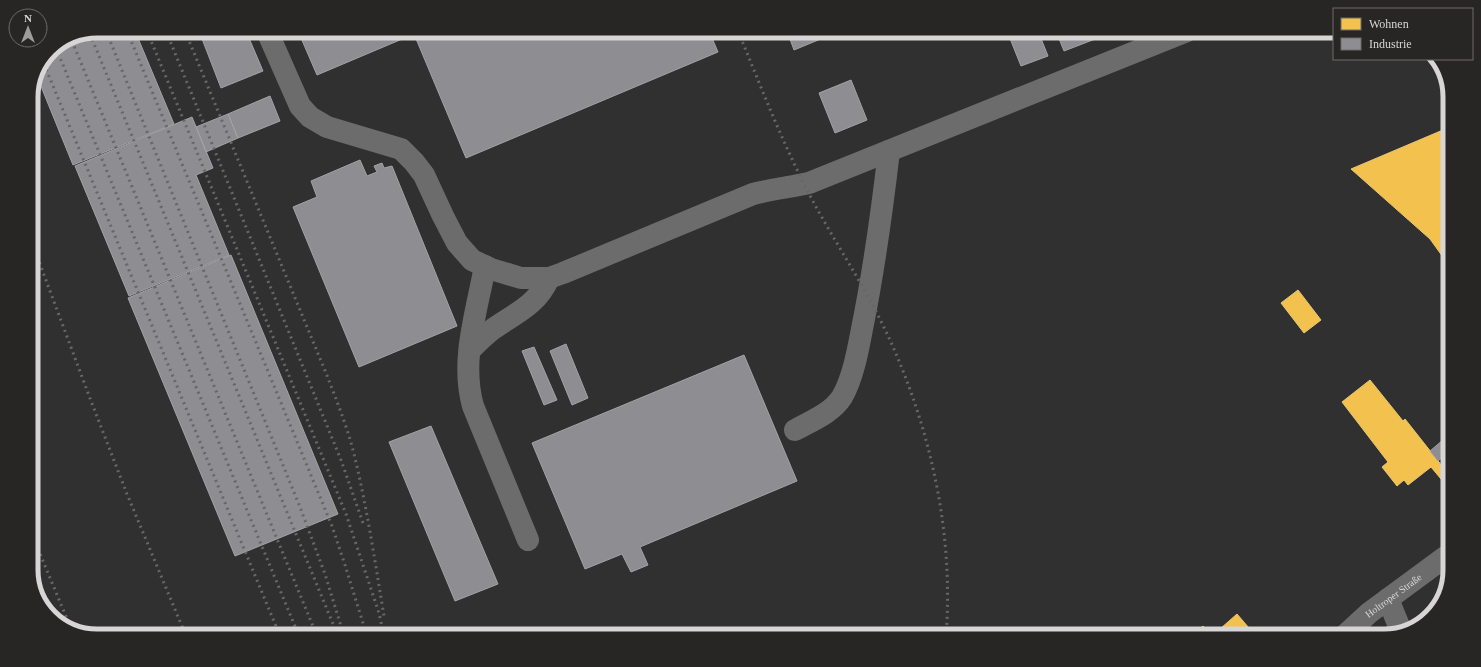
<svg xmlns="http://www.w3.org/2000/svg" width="1481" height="667" font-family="'Times New Roman',serif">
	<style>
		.homes { fill: #f2c14e; stroke: #eac776 }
		.industry { fill: #8d8d92; stroke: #a3a3a6 }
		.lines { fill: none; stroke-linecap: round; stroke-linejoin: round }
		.minor { stroke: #6d6c6c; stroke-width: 22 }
		.rail { stroke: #676767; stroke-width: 3; stroke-dasharray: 2 4; stroke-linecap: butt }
		.labels { text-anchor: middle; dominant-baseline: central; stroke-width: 4; stroke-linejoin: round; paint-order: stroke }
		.street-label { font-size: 10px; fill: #d7d5d5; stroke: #282525 }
		.rim { fill: none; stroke: #d7d5d5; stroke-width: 5 }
	</style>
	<rect width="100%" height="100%" fill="#313030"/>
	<path class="homes" d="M1450,127L1448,264L1430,239L1351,169Z
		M1298,290L1321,320L1304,333L1281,303Z
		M1370,380L1403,421L1405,419L1446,471V485L1431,467L1408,485L1404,480L1397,486L1382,467L1388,462L1342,402Z
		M1237,614L1255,635L1212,636Z
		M1203,626L1212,636H1191Z"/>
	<path class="industry" d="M97,31H135L174,124L73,165L38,79L51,50Z
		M199,31H246L263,71L221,88Z
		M298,31H709L718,52L466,158L414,34L317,75Z
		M787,31H840L794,50Z
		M1007,31H1038L1048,56L1021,66Z
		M1056,31H1101L1103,36L1064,51Z
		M851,80L867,120L835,133L819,93Z
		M270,96L280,121L238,138L228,114Z
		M228,114L238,138L206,152L196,127Z
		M192,117L213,168L196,175L229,255L129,296L75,166Z
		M360,160L367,176L377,172L374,166L382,163L384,168L392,166L457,326L359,367L293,207L317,197L311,181Z
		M231,255L338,514L235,556L128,298Z
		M566,344L588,398L572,405L550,351Z
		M534,347L557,400L544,405L522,351Z
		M744,355L797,481L640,547L648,565L631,572L622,554L585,569L532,443Z
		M431,426L498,584L455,601L389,442Z
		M1443,440L1446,444V454L1438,461L1430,451Z"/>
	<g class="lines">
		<g class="minor">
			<path d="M267,31L300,106L310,117L327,127L401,149L414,162L424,175L443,216L457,243L472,260L491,269L521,278H549L563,273L753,194C772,189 791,187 809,183L1187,31"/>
			<path d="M485,266C477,311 460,360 473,406L528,540"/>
			<path d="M470,350C477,343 485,335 493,329C516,313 537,305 549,278"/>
			<path d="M795,430C811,421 832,413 842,397C853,378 858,350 862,329C874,270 882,211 889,151"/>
			<path d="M1388,599L1401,631"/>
			<path id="s1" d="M1344,636L1369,613L1445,557"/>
		</g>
		<path class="rail" d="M106,31L300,507L325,574L344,636
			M127,31L332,526L345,565L367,636
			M147,31L346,514L379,613L384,636
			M166,31L341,460L363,523
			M185,31L326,373C336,399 347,426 354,454C367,507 375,562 384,616
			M738,31C759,82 779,134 804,184C830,236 865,285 889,338C931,430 954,535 946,636
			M90,34L338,636
			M72,41L317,636
			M56,48L299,636
			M44,64L280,636
			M31,240L91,401L127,494L186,636
			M31,532L72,631"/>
	</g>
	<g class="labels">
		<g class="street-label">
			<text stroke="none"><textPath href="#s1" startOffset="64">Holtroper Straße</textPath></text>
		</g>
	</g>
	<path d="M0 0H1481V667H0ZM97 38H1384A59 59 0 0 1 1443 97V570A59 59 0 0 1 1384 629H97A59 59 0 0 1 38 570V97A59 59 0 0 1 97 38Z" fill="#282525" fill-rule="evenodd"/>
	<path class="rim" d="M97 38H1384A59 59 0 0 1 1443 97V570A59 59 0 0 1 1384 629H97A59 59 0 0 1 38 570V97A59 59 0 0 1 97 38Z"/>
	<rect x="1333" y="8" width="140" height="52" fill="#282525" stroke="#6e6b6b"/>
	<rect x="1341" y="18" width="20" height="12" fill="#f2c14e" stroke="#6e6b6b"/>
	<text x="1369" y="28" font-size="12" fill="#d7d5d5">Wohnen</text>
	<rect x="1341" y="38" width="20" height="12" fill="#8d8d92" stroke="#6e6b6b"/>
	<text x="1369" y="48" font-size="12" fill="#d7d5d5">Industrie</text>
	<g transform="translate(28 28)"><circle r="19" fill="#282525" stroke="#6e6b6b"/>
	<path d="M0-3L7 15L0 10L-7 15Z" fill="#9d9b9b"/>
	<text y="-6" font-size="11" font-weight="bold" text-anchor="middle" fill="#d7d5d5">N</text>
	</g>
</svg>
